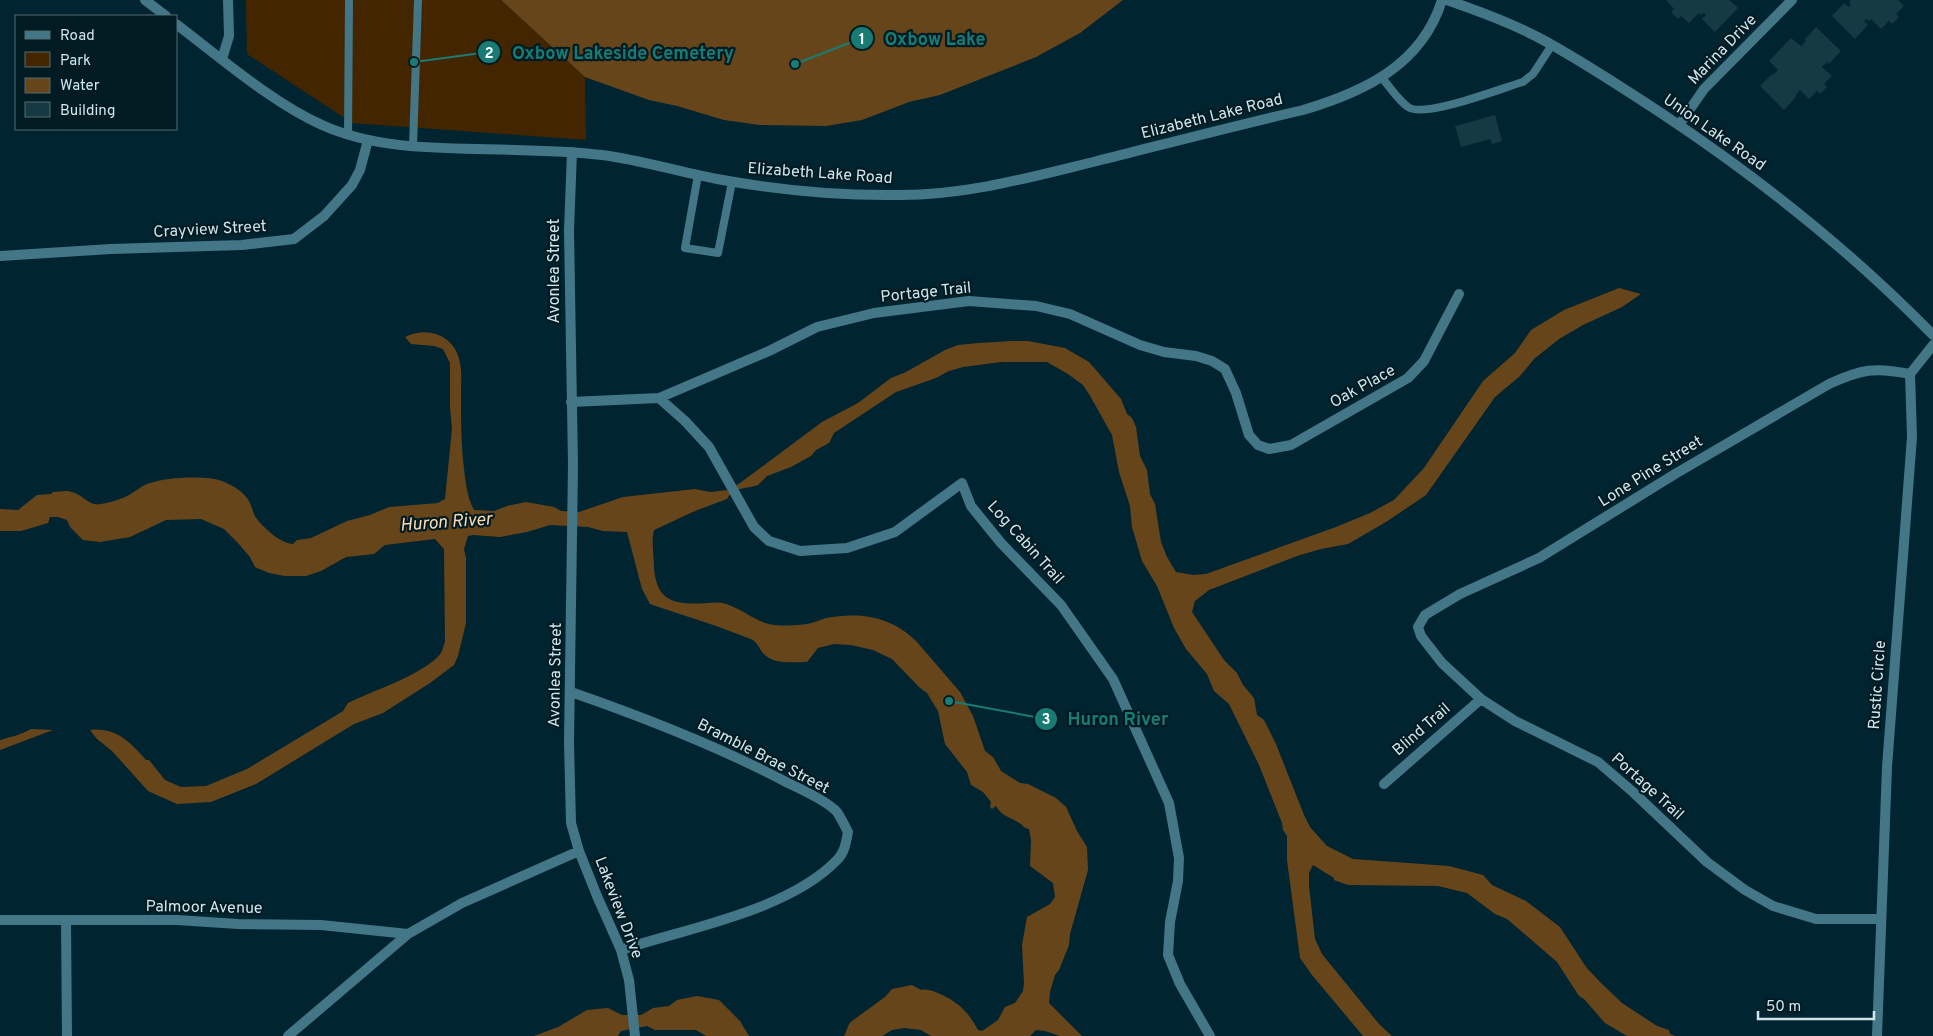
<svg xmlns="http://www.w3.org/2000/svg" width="1933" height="1036" font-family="Overpass,sans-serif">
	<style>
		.green { fill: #432600 }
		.water { fill: #67451b }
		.building { fill: #153a44 }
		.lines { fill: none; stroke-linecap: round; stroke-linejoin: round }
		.service { stroke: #437686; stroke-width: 8 }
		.minor { stroke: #437686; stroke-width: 10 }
		.tertiary { stroke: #437686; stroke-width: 10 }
		.labels { text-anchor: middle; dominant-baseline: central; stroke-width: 4.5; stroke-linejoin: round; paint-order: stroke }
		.street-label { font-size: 16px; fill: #d1e5eb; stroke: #011b23 }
		.water-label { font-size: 18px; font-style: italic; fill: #fdd9b5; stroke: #011b23 }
		.leader { fill: none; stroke: #197c74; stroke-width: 2 }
		.callout-dot { fill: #197c74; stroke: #011b23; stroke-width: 2 }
		.mark-label { font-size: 15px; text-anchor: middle; font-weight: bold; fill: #fff }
		.callout-label { font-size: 18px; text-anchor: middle; font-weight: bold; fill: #197c74; stroke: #011b23; stroke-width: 4.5; stroke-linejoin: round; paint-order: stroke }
	</style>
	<rect width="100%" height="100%" fill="#002530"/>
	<path class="green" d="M246,0H501L585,77L586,140L352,123L247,54Z"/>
	<path class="water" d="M501,0H1123L1080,33L1036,57L940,95L909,102L862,120L826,126L760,125L724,120L677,106L649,100L585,77Z
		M1619,288L1641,294L1622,307L1583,325L1559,339L1534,359L1520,376L1495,397L1426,495L1386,522L1348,544L1321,549L1297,556L1209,590L1195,601L1192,612L1224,660L1237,673L1243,685L1254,698L1257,715L1264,720L1276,744L1304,815L1310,827L1327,846L1353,859L1449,866L1483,875L1492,885L1526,901L1560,927L1586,967L1601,983L1622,1003L1657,1026L1669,1030L1670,1034L1675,1036H1627L1605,1023L1584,999L1579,996L1557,962L1507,919L1495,914L1467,893L1438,886L1348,885L1334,880V878L1313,865L1309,873V886L1315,939L1322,954L1379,1024L1392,1036H1363L1312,975L1300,958L1287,860V836L1283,830L1282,823L1259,765L1229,704L1214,691L1207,674L1186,649L1174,628L1157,586L1142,561L1132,527L1130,506L1119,472L1112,435L1089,394L1083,385L1068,374L1047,362H1001L963,367L949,371L936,378L896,392L834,433L829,443L816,450L811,456L791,467L767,476L758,485C746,489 733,487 727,499L695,511L654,530C651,541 654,555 654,567C656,603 677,605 707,603C712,603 717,602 722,603C741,607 756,623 774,625C787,626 802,626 815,622C819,621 822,619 826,618C860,612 891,616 917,642L960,692L973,716L985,751L993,757L1001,771L1020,783L1028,784L1056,798L1066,807L1077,831L1087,847L1088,870L1070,934L1069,945L1059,970L1055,975L1050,992L1049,1003L1082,1036H1060L1045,1031L1036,1030L1030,1036H931L921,1030L904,1028L892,1030L882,1036H844C847,1031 847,1025 852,1021L885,997L892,989L912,985L921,990C926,989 928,990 933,991C954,999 967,1009 978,1030L982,1031L998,1020L1005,1007L1015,1003L1023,991L1024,983L1022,945L1027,917L1050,904L1055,897L1053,883L1030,866L1031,840L1029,829L1025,828C1017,818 1003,819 996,806L992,809L990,807L991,802L983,792L971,785L967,772L945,744L938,711L927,693L919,687L892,659L873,650L851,645L834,644L818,648L807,662C793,662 773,665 763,653C759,648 758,644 753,640C719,626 685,616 650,604L642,589L627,532L603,531L588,527L550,525L527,532L500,537L473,535L468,536L464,549L466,558V623L458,656L454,665L430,683L383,713L354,724L256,784L211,802L177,804L148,791L112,751L97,739L90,730C116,727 130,742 146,760H149L165,780L181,787L206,786L247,769L335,716L343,711L348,703C372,691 425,674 441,653C443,650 443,646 445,642L444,549L435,539L385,545L374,554L346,557L321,571L306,576H285L269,573L255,567L250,557L238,543L224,529L201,519L166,520L130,537L100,542L83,540L70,527L67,520L58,517H50L48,523L21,531H0V509L18,510L37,495L51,494L53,492C59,492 66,490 72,492C83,495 90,507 101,504C108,503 117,500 123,498C133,494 140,486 150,483C166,477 207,475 222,481C230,484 242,491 247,498C252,504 252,513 257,519C265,529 280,543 293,544L297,540L311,538L347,521L370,515L389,507L438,503L445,499L452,429L450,407V363L443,349L434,346L411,344L405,337C428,325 456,336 460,363C462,372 461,383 461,393C461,419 461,444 464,469C466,484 467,497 474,510L494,511L507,506L526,502L554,507L561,511L579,512L623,497L695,489L710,492L728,490L740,483L822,422L858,403L891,378L906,372L945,350L958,345L978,343L1012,341H1028L1065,348L1089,362L1121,399L1127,414L1132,418L1136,427L1140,456L1147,470L1150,494L1155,504L1161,542L1167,557L1176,572L1193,575L1206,574L1336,527L1370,513L1394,500L1424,468L1483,381L1515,353L1531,330L1564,310Z
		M31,729L53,730L0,750V740C10,737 21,735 31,729Z
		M697,996L719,1000L740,1021L749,1036H706L696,1030H655L647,1026L621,1031L618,1036H534L558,1027L587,1010L608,1008L622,1015H641L653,1008L669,1006L677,1000Z"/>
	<path class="building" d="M1666,0H1729L1738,8L1715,32L1702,19L1706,15L1704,13L1701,15L1699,13L1689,23L1681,16L1678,19L1671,12L1674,9Z
		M1851,0H1898L1904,6L1896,14L1899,17L1892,24L1889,21L1881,29L1871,19L1869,21L1866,19L1864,21L1868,25L1855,39L1832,16L1844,3L1849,7L1851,4L1849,2Z
		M1816,27L1841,51L1829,64L1827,62L1822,67L1832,76L1824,84L1827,87L1820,94L1817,91L1809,99L1800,90L1795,96L1796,97L1784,110L1760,86L1772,74L1773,75L1778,70L1769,61L1791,38L1801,46L1806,41L1804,40Z
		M1495,115L1502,141L1492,144L1490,139L1461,147L1455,126Z"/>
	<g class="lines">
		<path class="service" d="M1382,78C1390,87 1398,100 1408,107C1423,119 1502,88 1523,82L1533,74L1552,45
			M348,135L349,0
			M413,146L418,0
			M698,175L685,248L718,253L732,182"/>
		<path class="minor" d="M222,59L229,36L228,0
			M1679,125L1704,89L1792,0
			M572,152L569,230L573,465L569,743L571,823L579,851L597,896L621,950L629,980L635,1036
			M0,256L111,249L242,245L294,239L324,216L352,185L360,170L368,140
			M659,398L769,351L817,327L874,313L969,301L1036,306L1070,314L1140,345L1164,352L1196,356L1212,361L1225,369L1236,393L1249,435L1258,445L1269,449L1291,445L1408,378L1424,361L1459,294
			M571,402L659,398L685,421L709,447L754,527L769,541L800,551L847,548L895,532L962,483L971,506L1001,543L1061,605L1113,679L1169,803L1179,858L1178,881L1170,922L1168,955L1180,984L1210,1036
			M571,692C646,718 718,746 788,783C801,789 828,802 837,812C841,818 845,826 848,832C846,842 845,852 837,860C788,911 687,928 621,950
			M1384,784L1481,699
			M1880,919H1816L1773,906L1745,890L1707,862L1633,792L1598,762L1515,721L1481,699L1442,663L1421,636L1418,627L1425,615L1460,594L1539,558L1675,474L1829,384C1862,369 1874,367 1910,374
			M0,920H177L238,924L321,925L408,934
			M66,921L67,1036
			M288,1036L408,934L462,903L579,851
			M1877,1036L1887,767L1912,437L1910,374L1933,345"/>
		<path class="tertiary" d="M145,0L166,16
			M1447,0C1481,12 1514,24 1545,41C1585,63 1623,88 1661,113C1759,178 1851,251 1933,335
			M176,24C221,58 271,102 322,125C371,147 425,148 478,149C519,150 561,150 602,155C641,160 679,172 717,179C777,190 839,196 900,195C968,195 1031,177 1097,161C1165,144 1234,126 1303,110C1364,92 1422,65 1442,0"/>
	</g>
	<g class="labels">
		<g class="street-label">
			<text transform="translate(1723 50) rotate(-46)">Marina Drive</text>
			<text transform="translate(1212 117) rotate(-14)">Elizabeth Lake Road</text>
			<text transform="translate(1714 133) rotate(35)">Union Lake Road</text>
			<text transform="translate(820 174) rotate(4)">Elizabeth Lake Road</text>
			<text transform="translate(210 230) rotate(-3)">Crayview Street</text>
			<text transform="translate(555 271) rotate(-90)">Avonlea Street</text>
			<text transform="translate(926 293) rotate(-6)">Portage Trail</text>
			<text transform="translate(1363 387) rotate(-29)">Oak Place</text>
			<text transform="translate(1651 472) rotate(-32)">Lone Pine Street</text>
			<text transform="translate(1025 543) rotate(48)">Log Cabin Trail</text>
			<text transform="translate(556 675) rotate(-89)">Avonlea Street</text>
			<text transform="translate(1878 685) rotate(-86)">Rustic Circle</text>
			<text transform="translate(1422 730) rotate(-41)">Blind Trail</text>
			<text transform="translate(763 757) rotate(27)">Bramble Brae Street</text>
			<text transform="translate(1647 787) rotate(42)">Portage Trail</text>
			<text transform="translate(204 908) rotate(1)">Palmoor Avenue</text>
			<text transform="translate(618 908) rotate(69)">Lakeview Drive</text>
		</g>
		<g class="water-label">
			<text transform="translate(446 523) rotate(-4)">Huron River</text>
		</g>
	</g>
	<path class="leader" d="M795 64L862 38M414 62L489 52M949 701L1046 719"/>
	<g class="callout-dot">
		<circle cx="795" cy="64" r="5"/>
		<circle cx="414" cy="62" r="5"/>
		<circle cx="949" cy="701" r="5"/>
		<circle cx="862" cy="38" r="12"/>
		<circle cx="489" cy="52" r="12"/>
		<circle cx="1046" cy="719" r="12"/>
	</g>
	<g class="mark-label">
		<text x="862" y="44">1</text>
		<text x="489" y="58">2</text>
		<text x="1046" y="724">3</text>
	</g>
	<g class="callout-label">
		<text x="935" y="45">Oxbow Lake</text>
		<text x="623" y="59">Oxbow Lakeside Cemetery</text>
		<text x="1118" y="725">Huron River</text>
	</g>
	<rect x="15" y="15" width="162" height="115" fill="#011b23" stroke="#546c73"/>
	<rect x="25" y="31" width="25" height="8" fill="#437686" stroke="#546c73"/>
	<text x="60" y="40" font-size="15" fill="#d1e5eb">Road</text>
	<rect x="25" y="52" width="25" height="15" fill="#432600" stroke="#546c73"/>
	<text x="60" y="65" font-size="15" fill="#d1e5eb">Park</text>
	<rect x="25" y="78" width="25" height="15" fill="#67451b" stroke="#546c73"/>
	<text x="60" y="90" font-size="15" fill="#d1e5eb">Water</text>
	<rect x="25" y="102" width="25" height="15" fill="#153a44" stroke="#546c73"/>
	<text x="60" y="115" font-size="15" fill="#d1e5eb">Building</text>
	<path d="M1758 1011v8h116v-8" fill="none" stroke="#d1e5eb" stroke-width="2.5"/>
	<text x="1766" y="1011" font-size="15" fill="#d1e5eb" stroke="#011b23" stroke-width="4" paint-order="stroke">50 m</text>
</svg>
